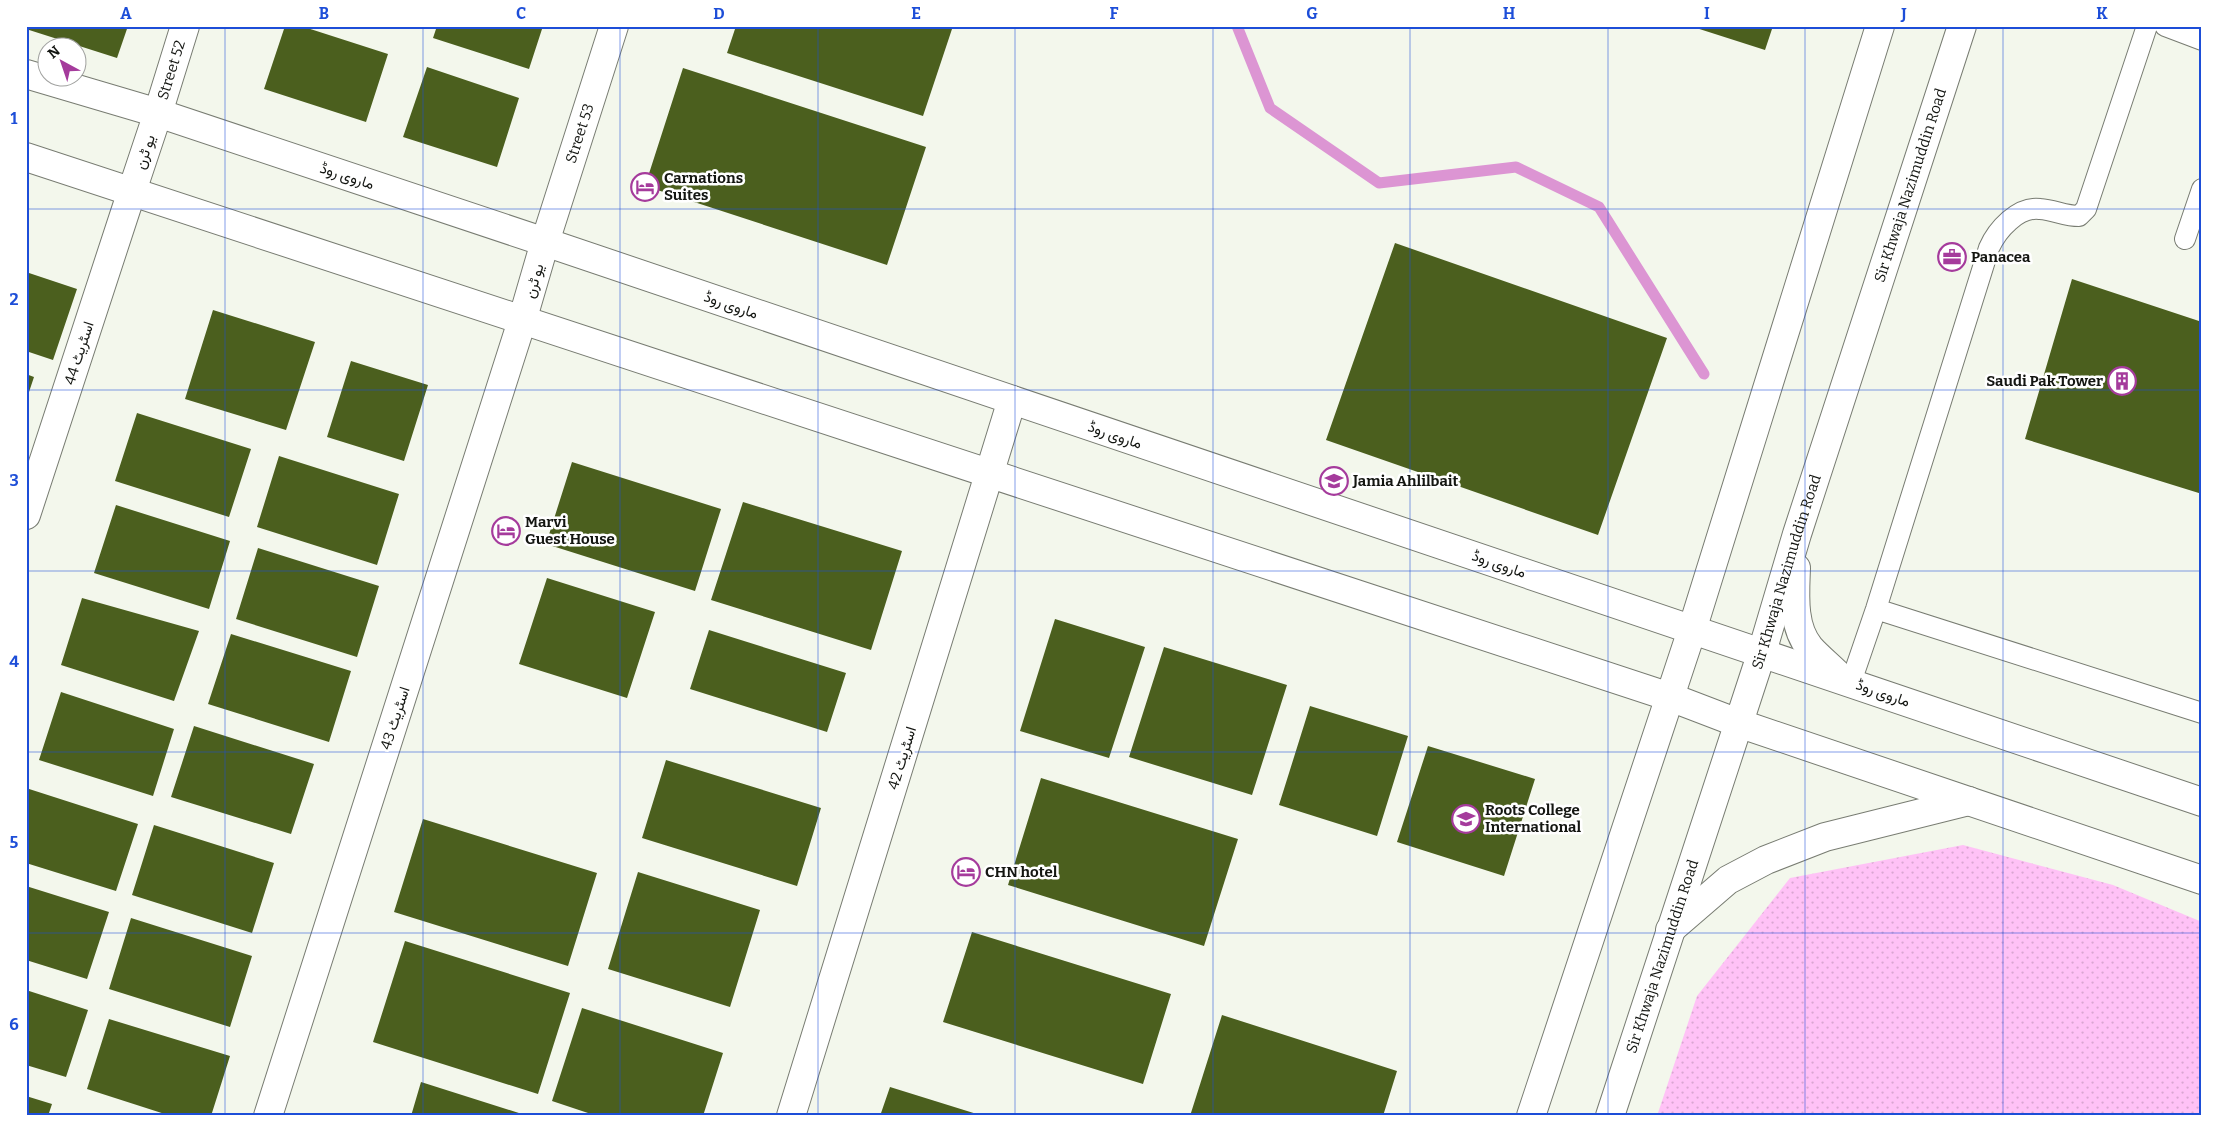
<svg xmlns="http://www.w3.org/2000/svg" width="2228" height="1142" font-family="Bitter,Vazirmatn,serif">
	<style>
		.grass { fill: url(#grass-dots) }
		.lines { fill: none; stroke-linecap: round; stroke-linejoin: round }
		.stream { stroke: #dc95d3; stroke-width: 11 }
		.building { fill: #4b5f1e }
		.lane-casing { stroke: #787c72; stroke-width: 22 }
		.street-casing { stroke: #787c72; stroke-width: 30 }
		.secondary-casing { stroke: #787c72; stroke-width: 30 }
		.lane { stroke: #fff; stroke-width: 20 }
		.street { stroke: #fff; stroke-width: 28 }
		.secondary { stroke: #fff; stroke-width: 28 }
		.grid { fill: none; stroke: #1d4ed8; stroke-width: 1; stroke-opacity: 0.55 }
		.labels { text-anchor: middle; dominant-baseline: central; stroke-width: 5; stroke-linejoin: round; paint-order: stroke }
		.street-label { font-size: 15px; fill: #141612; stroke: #fff }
		.poi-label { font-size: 15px; font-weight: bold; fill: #141612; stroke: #fff; text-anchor: start }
		.neatline { fill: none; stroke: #1d4ed8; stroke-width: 2 }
		.grid-label { font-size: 16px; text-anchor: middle; font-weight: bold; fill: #1d4ed8 }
	</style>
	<defs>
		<pattern id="grass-dots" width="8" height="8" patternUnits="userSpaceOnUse" patternTransform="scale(1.25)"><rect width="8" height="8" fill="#ffc2f6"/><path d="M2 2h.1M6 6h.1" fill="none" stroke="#daa6d2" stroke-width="1.8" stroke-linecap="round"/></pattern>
	</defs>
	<rect width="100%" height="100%" fill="#f3f7ec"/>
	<path class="grass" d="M1963,845L2113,885L2202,922V1116H1657L1697,996L1790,878Z"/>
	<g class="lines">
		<path class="stream" d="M1237,26L1270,108L1379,183L1516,167L1599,207L1704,374"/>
	</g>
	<path class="building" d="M26,26H128L117,58L26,29Z
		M285,26H301L388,54L366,122L264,89Z
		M437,26H543L529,69L433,38Z
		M736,26H953L923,116L727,53Z
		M1690,26H1773L1765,50Z
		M427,67L519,98L497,167L403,137Z
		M683,68L926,147L887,265L645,186Z
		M1395,243L1667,338L1598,535L1326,440Z
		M26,272L77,289L53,360L26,351Z
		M2072,279L2202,322V494L2025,439Z
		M213,310L315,342L286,430L185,399Z
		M351,361L428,385L404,461L327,437Z
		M26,374L34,377L27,398H26Z
		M137,413L251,449L229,517L115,481Z
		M279,456L399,494L377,565L257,527Z
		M572,462L721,509L695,591L546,544Z
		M743,502L902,551L871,650L711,600Z
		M116,505L230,541L209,609L94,573Z
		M258,548L379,586L357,657L236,619Z
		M547,578L655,612L627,698L519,664Z
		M82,598L199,631L174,701L61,665Z
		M1055,619L1145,647L1109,758L1020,731Z
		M709,630L846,673L827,732L690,689Z
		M231,634L351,671L329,742L208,704Z
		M1164,647L1287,685L1252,795L1129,757Z
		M61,692L174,729L153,796L39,760Z
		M1310,706L1408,736L1377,836L1279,805Z
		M194,726L314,764L291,834L171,797Z
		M1428,746L1535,779L1504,876L1397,842Z
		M666,760L821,808L797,886L642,838Z
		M1041,778L1238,839L1204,946L1008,885Z
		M26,788L138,824L116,891L26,863Z
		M423,819L597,873L568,966L394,912Z
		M154,825L274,863L252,933L132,895Z
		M638,872L760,910L730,1007L608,969Z
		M26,886L109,912L87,979L26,960Z
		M131,918L252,956L230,1027L109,989Z
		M972,932L1171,994L1143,1084L943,1022Z
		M405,941L570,993L538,1094L373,1042Z
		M26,990L88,1010L66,1077L26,1065Z
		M582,1008L723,1053L703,1116H597L552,1101Z
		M1222,1015L1397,1071L1383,1116H1190Z
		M109,1019L230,1056L211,1116H171L87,1089Z
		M421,1082L522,1114L521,1116H411Z
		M890,1087L980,1115V1116H880Z
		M26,1096L52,1104L48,1116H26Z"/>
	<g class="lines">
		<defs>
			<path id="lane" d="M2165,26L2202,40
				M2185,239L2202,189
				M1876,609L2202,713
				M1851,682L1876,609L1989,248C1997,230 2018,206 2040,209C2054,210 2065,216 2079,216L2086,209L2147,26"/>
			<g id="street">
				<path id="s1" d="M158,113L185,26"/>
				<path id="s2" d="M545,242L614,26"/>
				<path d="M26,515L132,191"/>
				<path d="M268,1116L522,321"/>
				<path d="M791,1116L1012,400"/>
			</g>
			<g id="secondary">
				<path d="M26,74L158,113L545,242L2202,802"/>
				<path d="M26,157L1670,697L1738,723L2202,880"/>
				<path d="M132,191L158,113"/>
				<path d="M522,321L545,242"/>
				<path d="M1796,568C1795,594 1792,627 1810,648C1818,657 1828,665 1836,673"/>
				<path d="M1670,930L1728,880L1766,860L1825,837L1969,801"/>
				<path d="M1531,1116L1692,630L1880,26"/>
				<path id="s3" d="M1610,1116L1762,652L1797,534L1962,26"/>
			</g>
		</defs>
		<use href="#lane" class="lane-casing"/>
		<use href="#street" class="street-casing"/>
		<use href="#secondary" class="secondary-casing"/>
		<use href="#lane" class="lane"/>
		<use href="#street" class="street"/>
		<use href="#secondary" class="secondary"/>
	</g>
	<path class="grid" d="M225,26V1116M423,26V1116M620,26V1116M818,26V1116M1015,26V1116M1213,26V1116M1410,26V1116M1608,26V1116M1805,26V1116M2003,26V1116M26,209H2202M26,390H2202M26,571H2202M26,752H2202M26,933H2202"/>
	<defs>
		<symbol id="hotel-ring" viewBox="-11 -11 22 22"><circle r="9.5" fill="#fff" stroke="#a53b9c" stroke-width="1.5"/><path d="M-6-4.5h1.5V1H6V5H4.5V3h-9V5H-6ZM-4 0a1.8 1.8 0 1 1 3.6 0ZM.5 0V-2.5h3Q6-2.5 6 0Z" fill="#a53b9c"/></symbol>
		<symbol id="office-ring" viewBox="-11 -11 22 22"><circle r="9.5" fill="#fff" stroke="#a53b9c" stroke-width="1.5"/><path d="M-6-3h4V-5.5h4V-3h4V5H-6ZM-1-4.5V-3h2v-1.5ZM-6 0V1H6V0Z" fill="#a53b9c"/></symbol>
		<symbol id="building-ring" viewBox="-11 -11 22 22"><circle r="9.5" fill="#fff" stroke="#a53b9c" stroke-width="1.5"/><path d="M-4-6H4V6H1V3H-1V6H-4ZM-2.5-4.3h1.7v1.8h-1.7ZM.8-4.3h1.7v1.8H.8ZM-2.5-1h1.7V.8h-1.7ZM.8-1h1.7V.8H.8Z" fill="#a53b9c"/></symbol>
		<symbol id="university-ring" viewBox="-11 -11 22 22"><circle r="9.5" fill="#fff" stroke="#a53b9c" stroke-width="1.5"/><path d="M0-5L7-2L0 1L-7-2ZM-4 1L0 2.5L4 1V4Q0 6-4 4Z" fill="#a53b9c"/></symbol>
	</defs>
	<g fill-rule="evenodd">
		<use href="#hotel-ring" x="629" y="171" width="32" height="32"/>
		<use href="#office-ring" x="1936" y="241" width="32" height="32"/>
		<use href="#building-ring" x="2106" y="365" width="32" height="32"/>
		<use href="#university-ring" x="1318" y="465" width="32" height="32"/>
		<use href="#hotel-ring" x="490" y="515" width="32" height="32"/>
		<use href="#university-ring" x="1450" y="803" width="32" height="32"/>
		<use href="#hotel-ring" x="950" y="856" width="32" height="32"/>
	</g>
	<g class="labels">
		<g class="street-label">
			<text stroke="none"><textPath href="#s1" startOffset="45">Street 52</textPath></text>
			<text stroke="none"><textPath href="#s2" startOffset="114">Street 53</textPath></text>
			<text transform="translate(145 152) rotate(-72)">یو ٹرن</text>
			<text transform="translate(347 176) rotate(18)">ماروی روڈ</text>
			<text stroke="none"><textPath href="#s3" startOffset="978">Sir Khwaja Nazimuddin Road</textPath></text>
			<text transform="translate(534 281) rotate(-74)">یو ٹرن</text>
			<text transform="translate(731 305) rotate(19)">ماروی روڈ</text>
			<text transform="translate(79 353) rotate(-72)">اسٹریٹ 44</text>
			<text transform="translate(1115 435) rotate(19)">ماروی روڈ</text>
			<text transform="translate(1499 564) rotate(19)">ماروی روڈ</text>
			<text stroke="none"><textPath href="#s3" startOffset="572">Sir Khwaja Nazimuddin Road</textPath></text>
			<text transform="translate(1883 693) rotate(19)">ماروی روڈ</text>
			<text transform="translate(395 718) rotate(-72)">اسٹریٹ 43</text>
			<text transform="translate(902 758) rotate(-73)">اسٹریٹ 42</text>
			<text stroke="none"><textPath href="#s3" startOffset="168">Sir Khwaja Nazimuddin Road</textPath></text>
		</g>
		<g class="poi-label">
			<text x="664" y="178">Carnations<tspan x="664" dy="17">Suites</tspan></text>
			<text x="1971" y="257">Panacea</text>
			<text x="2103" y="381" text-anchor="end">Saudi Pak Tower</text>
			<text x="1353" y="481">Jamia Ahlilbait</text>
			<text x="525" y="522">Marvi<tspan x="525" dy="17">Guest House</tspan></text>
			<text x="1485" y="810">Roots College<tspan x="1485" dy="17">International</tspan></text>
			<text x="985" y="872">CHN hotel</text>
		</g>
	</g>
	<rect width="2228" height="1142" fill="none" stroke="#ffffff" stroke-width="55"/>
	<g transform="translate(62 62) rotate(320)"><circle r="24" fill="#ffffff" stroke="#a1a2a0"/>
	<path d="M0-4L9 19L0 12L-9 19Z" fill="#a53b9c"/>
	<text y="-8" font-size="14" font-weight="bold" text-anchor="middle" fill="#141612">N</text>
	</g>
	<rect x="28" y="28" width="2172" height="1086" class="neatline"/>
	<g class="grid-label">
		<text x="126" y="19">A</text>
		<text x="324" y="19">B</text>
		<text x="521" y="19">C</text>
		<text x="719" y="19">D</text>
		<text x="916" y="19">E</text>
		<text x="1114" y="19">F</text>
		<text x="1312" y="19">G</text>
		<text x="1509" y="19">H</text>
		<text x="1707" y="19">I</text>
		<text x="1904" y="19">J</text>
		<text x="2102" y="19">K</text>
		<text x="14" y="124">1</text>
		<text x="14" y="305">2</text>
		<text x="14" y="486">3</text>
		<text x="14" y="667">4</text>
		<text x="14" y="848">5</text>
		<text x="14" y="1030">6</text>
	</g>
</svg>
